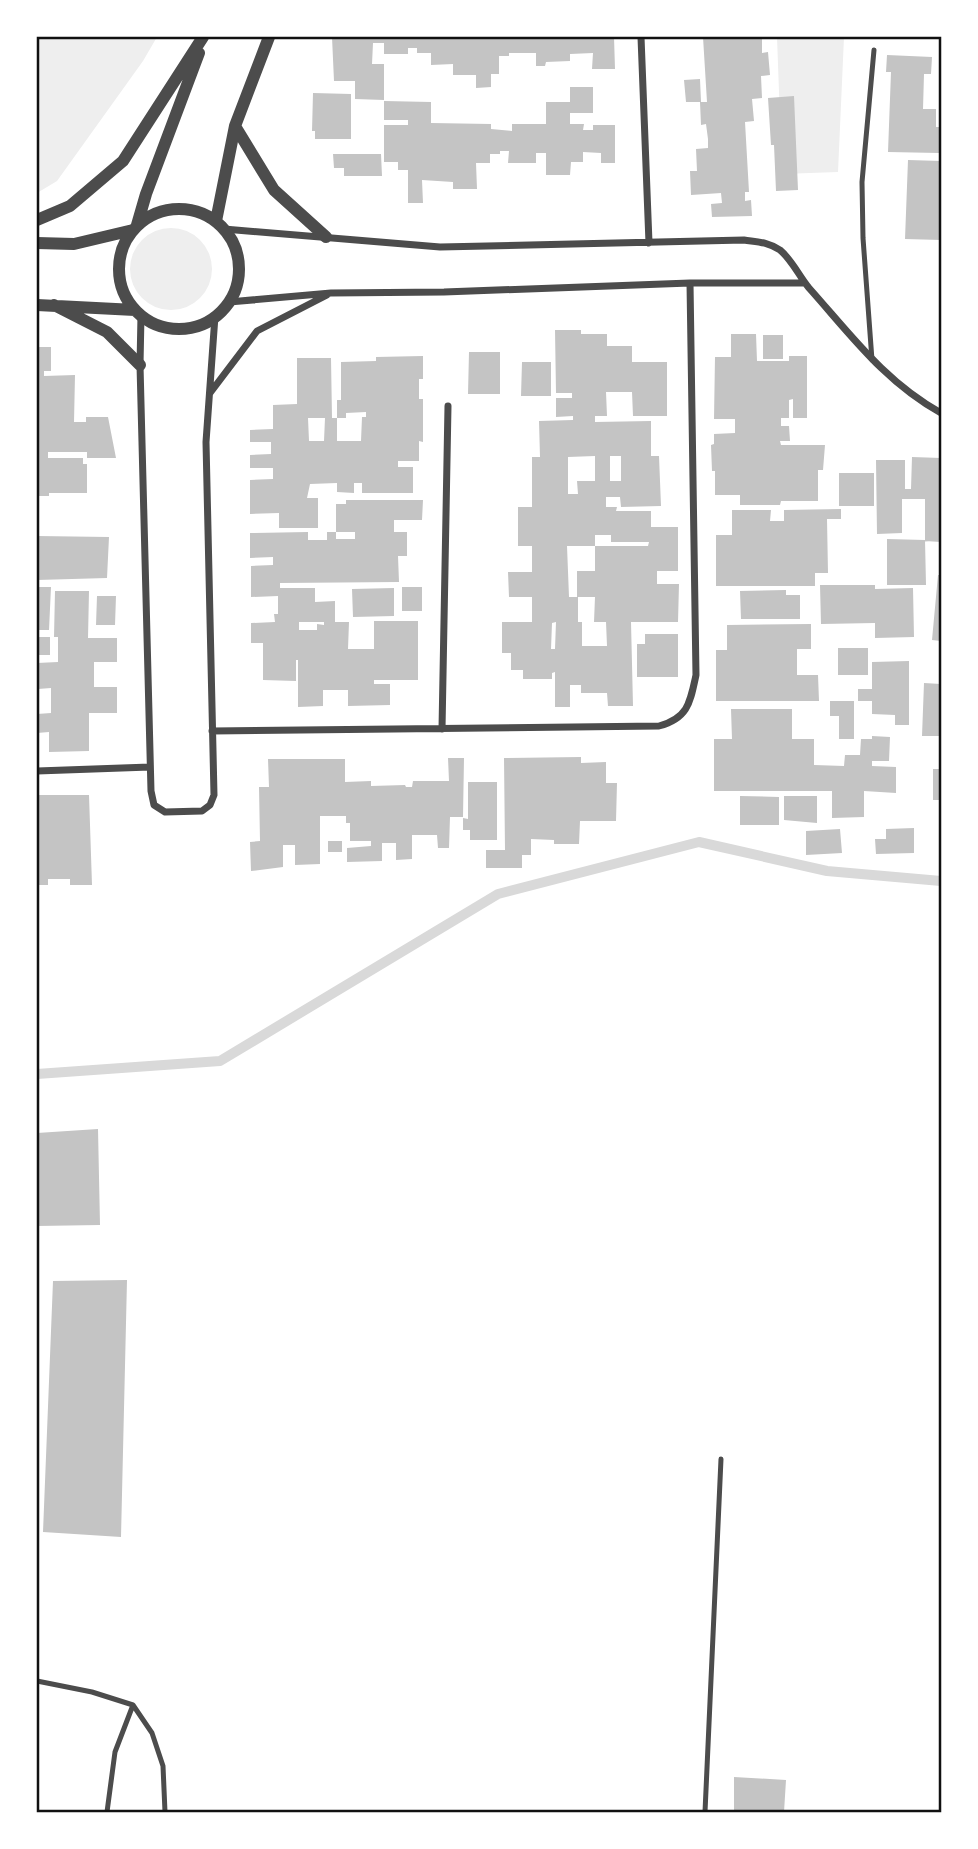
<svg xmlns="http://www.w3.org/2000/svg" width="978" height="1849" font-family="Barlow,sans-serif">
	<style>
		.green { fill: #eee }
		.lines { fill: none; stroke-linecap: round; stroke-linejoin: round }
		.stream { stroke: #d9d9d9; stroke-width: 10 }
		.building { fill: #c4c4c4; fill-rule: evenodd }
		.service { stroke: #4c4c4c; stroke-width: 5 }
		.minor { stroke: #4c4c4c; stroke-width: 7 }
		.tertiary { stroke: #4c4c4c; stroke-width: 12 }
		.neatline { fill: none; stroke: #111; stroke-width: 2.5 }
	</style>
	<rect width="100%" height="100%" fill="#fff"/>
	<path class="green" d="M37,37H157L143,61L57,181L37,193Z
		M777,37H844L838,172L782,174Z
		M130 269a41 41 0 1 1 82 0a41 41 0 1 1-82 0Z"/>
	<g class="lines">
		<path class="stream" d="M37,1074L220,1061L498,894L699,842L827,871L941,881"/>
	</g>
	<path class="building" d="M332,37H614L615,69H592L593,53L570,54V61L546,62L545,66H536V53H509V56H499V74H491V87L476,88V75H453V64L431,65V53H417V48H408V54H384V43H373L372,64H384V100L355,99V81H334Z
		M703,37H762V53L768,52L770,75L761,76L762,98L752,99L754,121L745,122L749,192H745V201L751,200L752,216L712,217L711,204L722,203L721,193L691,195L690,171H697L696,149L708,148V139L706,124L701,125L700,102H686L684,80L700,79L701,102H707Z
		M887,55L932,57L931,74H924L923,109H936V127H940L939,153L888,152L891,72H886Z
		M570,87H593V113H570V124H584L583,130H593V125H615V163H601V153L583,152V162H571L570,175H546V153H536V163H508L509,151H500V154H490V163H476L477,189H453V182L422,180L423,203H408V170H398V162H384V125H408V120H384V101L431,102V123L491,124V129L512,131V124H546V102H570Z
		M313,93L351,94V139H315V131H312Z
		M794,96L798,190L776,191L774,145H771L768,98Z
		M333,154H381L382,176H344V168H334Z
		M908,160L941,161V240L905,239Z
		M555,330H581V334H607V346H632V362H667V416H633L632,392H606L607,416H595V422L651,421V456H659L661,506L621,507L620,497H606V507H617L616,511H651V527H678V571H657V584H679L678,622H631L633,706H608L607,693H581V685H570V707H555V672L552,673V679H523V670H511V653H502V622H532V597H509L508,572H532V546H518V507H532V457H540L539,421L573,420V416L556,417V398H572V393H556ZM595,456V481H577L578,494H568V457ZM610,456H621V481H610ZM595,535H611V542H649L648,546H595V571H577V597H595L594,622H606L607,646H582V622H578V597H569L567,546H595ZM556,622L555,649H551L552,623Z
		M731,334H756L757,361H789V356H807V418H793V399L789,400V418H781V426H789L790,441H780L781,445H825L823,470H818V501H781L780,505H740V495H715V471H712L711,445L714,444V434L735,433V419H714L715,357H731Z
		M763,335H783V359H763Z
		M37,347H51V371H44V376L75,375L74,422H86V417H108L116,458H87V452H48V458H83V464H87V493H49V496H37Z
		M469,352H500V394H468Z
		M423,356V379H419V399H423V442L419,441V461H398V467H413V493H362V483H354V493L337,492V483L310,484L307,498H318V528H279V513L250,514V480L273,479V468H250V455L271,454V442H250V430L273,429V405L297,404V358H331L332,418H337V441H361L362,417H366V412L346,413V418H337V400H341V362L376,361V357ZM308,418H325L324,441H309Z
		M522,362H551V396H521Z
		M912,457L941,458V542L925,541V499H902V533L877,534L876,460H905V489H911Z
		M839,473H874V506H839Z
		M346,500H423L422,520H394V532H407V556H398L399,582L280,583V588H315V602L335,601V622H349L348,649H374V621H418V680H374V684H390V705L348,706V690H323V706L298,707V660H296V681L263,680V643H251V623L275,622L274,614H278V596L251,597V566L273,565V557L250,558V533L308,532V540H327V532H336V504H346ZM336,532H355V539H336ZM299,622H324V625L317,624V630H299Z
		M841,509V519H827L828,573H815V586H716V535H732V510H771L770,521H784V510Z
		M37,536L109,537L107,578L37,580Z
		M887,539L925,540L926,585H887Z
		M938,575H941V641L932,640Z
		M820,585H875V589L913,588L914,637L875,638V623L821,624Z
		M37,587H51L49,630H37Z
		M402,587H422V611H402Z
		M394,588V616L353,617L352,589Z
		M786,590V595H800V619H741L740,591Z
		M55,591H89L88,638H117V662H94V687H117V713H89V751L49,752V732L37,733V714L51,713V688L38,689L37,663L58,662V637H54Z
		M97,596H116L115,625H96Z
		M811,624V649H797V675H818L819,701H716V650H727V625Z
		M645,634H678V677H637V644H645Z
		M37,637H50V655H37Z
		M838,648H868V675H838Z
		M909,661V725H895V715L872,714V701H858V689H872V662Z
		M924,683L941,684V736H922Z
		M830,701H854V739H839V716H830Z
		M731,709H792V739H814V765L844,766L845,755H860L861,739H872V736L890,737L889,761H872V766L896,767V793L864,791V817L832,818V791H714V739H732Z
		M581,757V763L606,762V783H617L616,821H580L579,844H554V840L531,839V855H522V868H486V850H505L504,758Z
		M448,758H464L463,817H450L449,848H438L437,835H412V859L396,860V843H382V861L347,862V848L371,846V841H350V823H346V816H320V864L295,865V845H283V867L251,871L250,842L260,841L259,787H269L268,759H345V782L371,781V786L405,785L406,787H412L413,781H449Z
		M933,769H941V800H933Z
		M468,782H497V840H470V830H463V818L468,819Z
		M37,795H89L92,885H70V879H48V885H37Z
		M740,796L779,797V825H740Z
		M784,796H817V823L784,820Z
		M914,828V853L876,854L875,839H886V829Z
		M840,829L842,853L806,855V831Z
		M328,841H342V852H328Z
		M98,1129L100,1225L37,1226V1133Z
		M127,1280L121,1537L43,1532L53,1281Z
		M734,1777L786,1780L784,1812H734Z"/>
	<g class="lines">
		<path class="service" d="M872,360L863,238L862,182L874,50
			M37,1681L92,1692L133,1705L152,1733L163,1766L165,1812
			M107,1812L115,1752L133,1705
			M705,1812L721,1459"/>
		<path class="minor" d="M641,37L649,243
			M224,229L440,247L744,240C757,242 769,242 780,250C792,260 799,276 809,288C851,335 885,382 941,413
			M229,302L331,293L444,292L690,283H805
			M141,315L140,365L151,791L154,805L165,812L202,811L210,805L214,795L206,442L215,316
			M210,393L257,331L327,295
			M442,729L448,406
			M212,731L659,726C688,718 690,703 696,675L690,283
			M37,771L150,767"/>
		<path class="tertiary" d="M235,126L274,190L326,237
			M119 269a60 60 0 1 1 120 0a60 60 0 1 1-120 0Z
			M37,220L70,206L123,161L203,37
			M216,221L235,126L269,37
			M137,225L146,194L199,53
			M37,243L74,244L133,230
			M37,305L135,310
			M54,305L107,332L140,365"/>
	</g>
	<rect width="978" height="1849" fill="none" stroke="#ffffff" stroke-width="77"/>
	<rect x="38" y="38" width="902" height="1773" class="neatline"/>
</svg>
